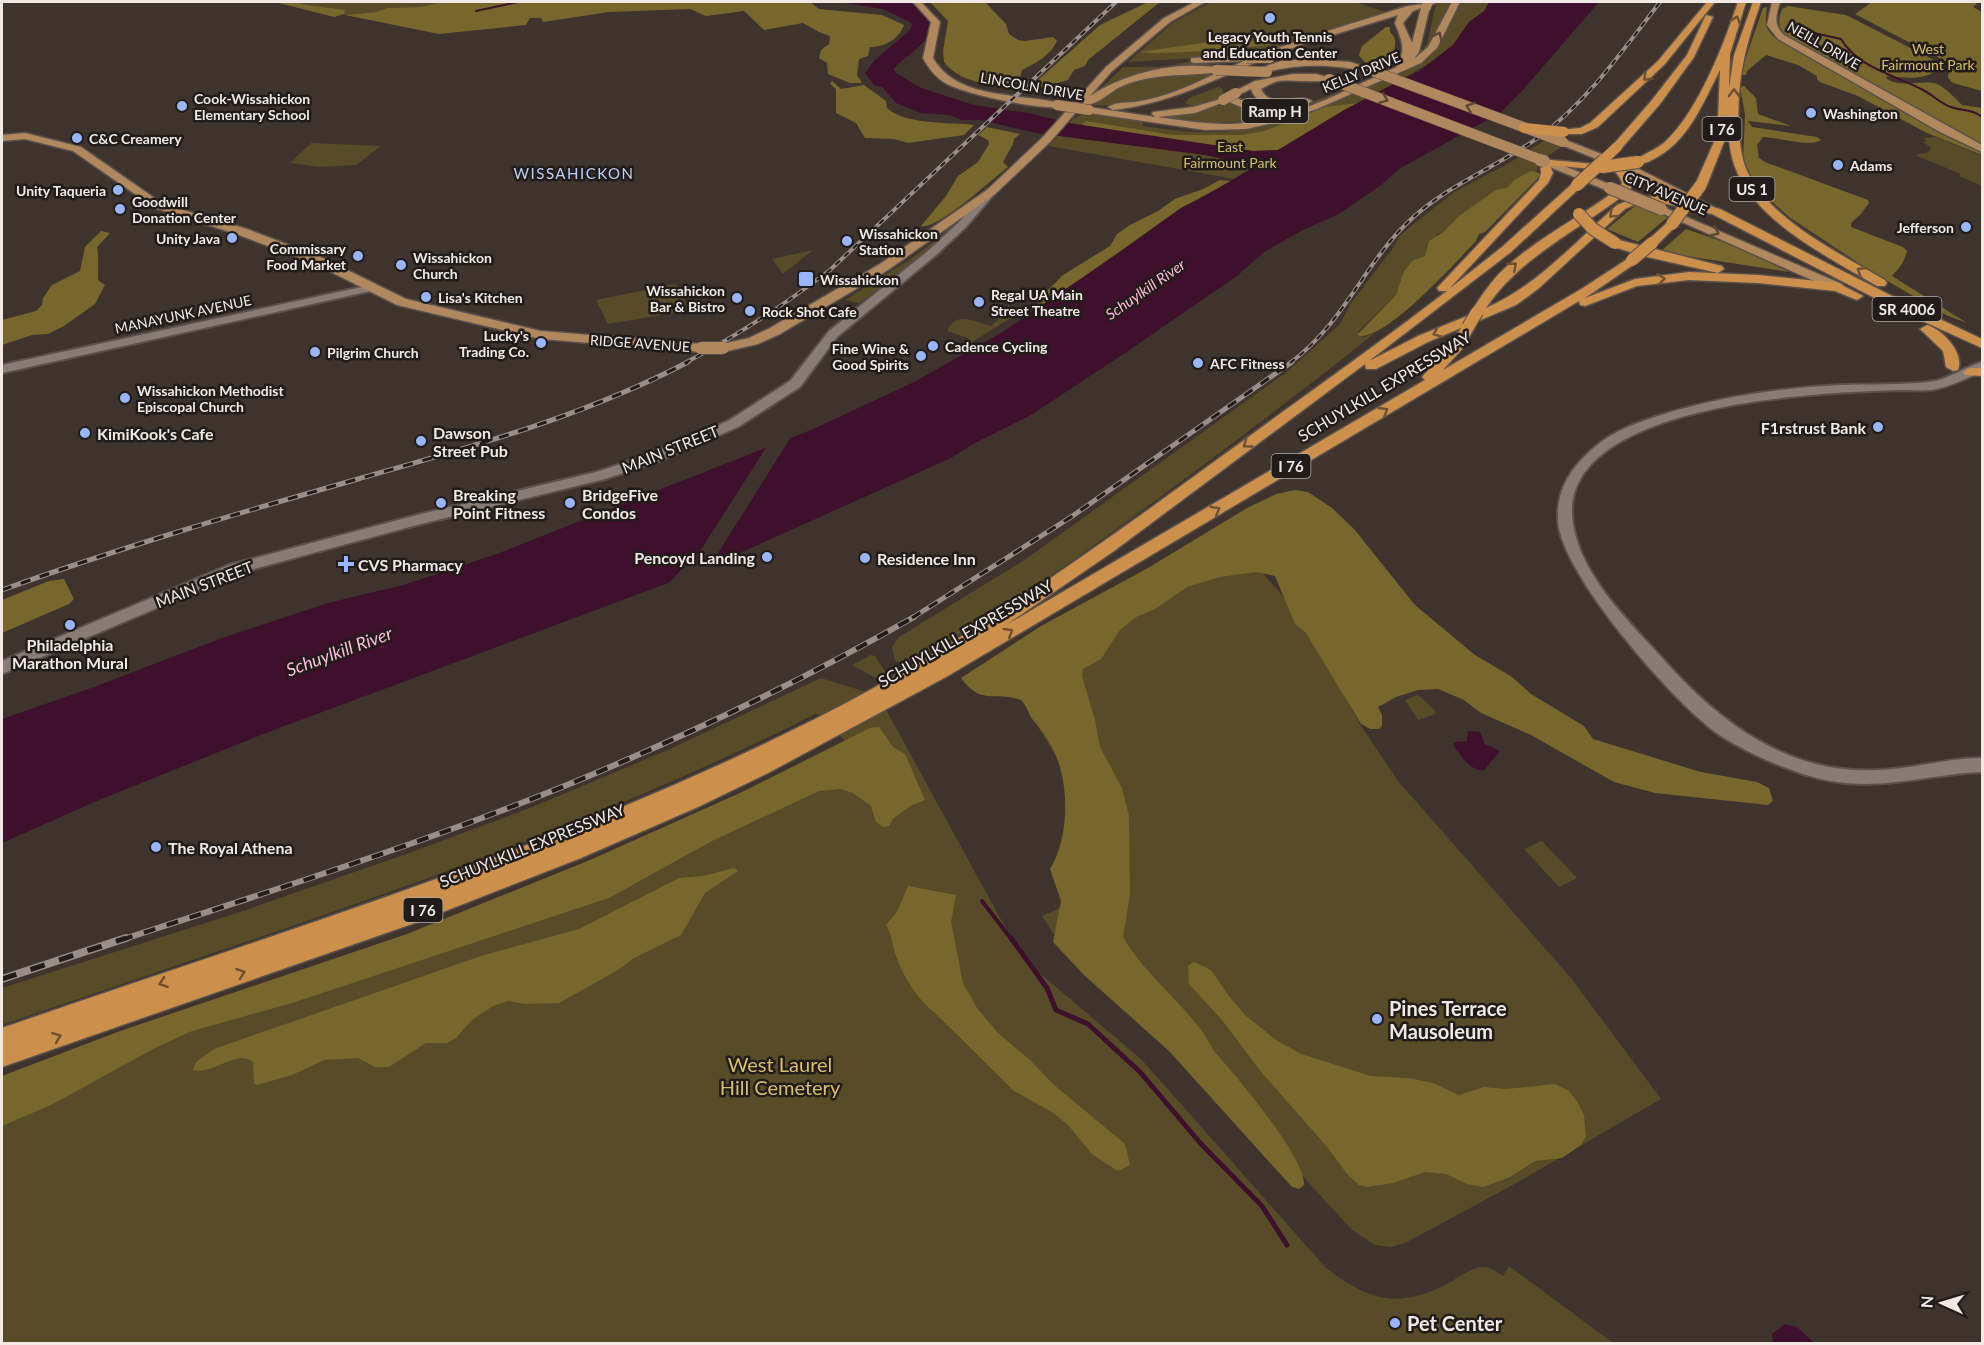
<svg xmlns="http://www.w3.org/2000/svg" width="1984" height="1345" font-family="Lato,sans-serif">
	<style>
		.green { fill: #574c27 }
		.forest { fill: #77672d }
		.water { fill: #3e102b }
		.pier { fill: #3f332e }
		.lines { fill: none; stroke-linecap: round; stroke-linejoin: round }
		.stream-far2 { stroke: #3e102b; stroke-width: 2 }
		.stream-far1 { stroke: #3e102b; stroke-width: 4 }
		.stream { stroke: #3e102b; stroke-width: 5 }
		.minor-casing { stroke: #5a504c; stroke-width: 4 }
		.major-casing { stroke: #5a504c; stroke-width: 3 }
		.highway-casing { stroke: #5a504c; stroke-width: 3 }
		.minor { fill: #897b76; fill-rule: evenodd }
		.major { fill: #b1885d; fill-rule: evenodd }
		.highway { fill: #cc904c; fill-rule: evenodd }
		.rail-far3-casing { stroke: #998e8a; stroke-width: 4 }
		.rail-far2-casing { stroke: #998e8a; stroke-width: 5 }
		.rail-far1-casing { stroke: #998e8a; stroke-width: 6 }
		.rail-casing { stroke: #998e8a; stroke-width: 8 }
		.rail-far3 { stroke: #211c1a; stroke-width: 2; stroke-dasharray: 6; stroke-linecap: butt }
		.rail-far2 { stroke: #211c1a; stroke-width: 3; stroke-dasharray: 10; stroke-linecap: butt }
		.rail-far1 { stroke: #211c1a; stroke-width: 4; stroke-dasharray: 12; stroke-linecap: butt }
		.rail { stroke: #211c1a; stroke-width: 5; stroke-dasharray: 15; stroke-linecap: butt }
		.major-bridge-far1-casing { stroke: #5a504c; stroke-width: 11; stroke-linecap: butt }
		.major-bridge-casing { stroke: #5a504c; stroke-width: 14; stroke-linecap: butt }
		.highway-bridge-far1-casing { stroke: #5a504c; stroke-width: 11; stroke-linecap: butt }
		.highway-bridge-casing { stroke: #5a504c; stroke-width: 14; stroke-linecap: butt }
		.major-bridge-far1 { stroke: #b1885d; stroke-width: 10 }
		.major-bridge { stroke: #b1885d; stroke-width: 12 }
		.highway-bridge-far1 { stroke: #cc904c; stroke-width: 10 }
		.highway-bridge { stroke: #cc904c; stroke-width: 12 }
		.oneway { stroke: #6e5030 }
		.oneway2 { stroke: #5b4735 }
		.poi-dot { fill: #99b5fd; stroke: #211c1a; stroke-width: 2 }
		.labels { text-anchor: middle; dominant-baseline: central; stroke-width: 5; stroke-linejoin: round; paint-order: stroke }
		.far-poi-label { font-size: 14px; font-weight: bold; fill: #f2e9e6; stroke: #211c1a; text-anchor: start }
		.far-street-label { font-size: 14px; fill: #f2e9e6; stroke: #211c1a }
		.far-park-label { font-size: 14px; fill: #d8bf69; stroke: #211c1a }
		.shield { fill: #211c1a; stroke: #b3aca9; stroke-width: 1.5 }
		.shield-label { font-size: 15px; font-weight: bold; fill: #f2e9e6 }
		.far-neighbourhood-label { font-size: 15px; letter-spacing: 1.5px; fill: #c0d0f9; stroke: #211c1a }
		.far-water-label { font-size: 15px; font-style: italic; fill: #fbd; stroke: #211c1a }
		.street-label { font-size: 16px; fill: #f2e9e6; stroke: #211c1a }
		.poi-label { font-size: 16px; font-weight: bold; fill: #f2e9e6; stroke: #211c1a; text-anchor: start }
		.water-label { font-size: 18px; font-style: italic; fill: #fbd; stroke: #211c1a }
		.near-poi-label { font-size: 20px; font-weight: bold; fill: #f2e9e6; stroke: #211c1a; text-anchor: start }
		.near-park-label { font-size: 20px; fill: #d8bf69; stroke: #211c1a }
	</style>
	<rect width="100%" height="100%" fill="#3f332e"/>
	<path class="green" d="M305,2H443L420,7L387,8L376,12L344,15L346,10L299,4Z
		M1211,2H1355L1386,12L1411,2C1386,16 1356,22 1328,31C1278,47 1229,71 1175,64L1228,56L1128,62L1174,22Z
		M1441,2H1489L1486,12L1469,22L1453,45L1432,62L1358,103L1235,179L1049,146L1073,119L1087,112L1144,121L1142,126C1179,131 1219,137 1255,126L1253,121L1202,123L1151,117L1193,112L1221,104V98L1194,107L1185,103L1189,98L1218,87L1222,88L1224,96L1272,112L1294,111V108L1348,89L1414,60L1420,49L1425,50V45H1427L1436,3Z
		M1123,67H1158V70L1127,77L1096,93Z
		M1212,73L1216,74C1175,93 1138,108 1093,105C1121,72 1173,74 1212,73Z
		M1936,137L1982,156V186L1959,176L1961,174L1915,155L1929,152L1931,147L1922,142L1927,141L1923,138Z
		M1545,140L1559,145L1560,148L1548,156L1537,167V172L1514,180L1507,188L1488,196L1460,215L1443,232L1437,234L1425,256L1413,260L1404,271L1396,295L1358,332L1364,337L1375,333C1296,396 1215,457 1133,517C1060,570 986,624 905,664L895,661L892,647L899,637L1023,561L1288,371L1340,324L1351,303L1393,248L1400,235L1454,192L1509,163Z
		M311,143L381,146L356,165L320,167L290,163Z
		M944,234H946L921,257L859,303L845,300L909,260Z
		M813,250L783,274L772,259Z
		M675,284L688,307L686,311L608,324L596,300Z
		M1012,307L1022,311L964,347L961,345L968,338L947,331C956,311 973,321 991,326Z
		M1220,525L1297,612L1361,726L1398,781L1571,978L1661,1099L1511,1186L1405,1243L1391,1247L1375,1245L1352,1230L1172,1033L1058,941L1042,916L1128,877L997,658Z
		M871,655L875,656L888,676L889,680L885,683L852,665Z
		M821,678L863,691L884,706L1022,958L1142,1060L1326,1268C1371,1302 1399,1309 1449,1283C1458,1278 1472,1267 1482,1267C1490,1266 1497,1272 1503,1276L1509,1266L1613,1343H2V1078C291,977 587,884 856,736L845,741L819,714H815C555,846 276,930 2,1025V988L240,912L412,852L530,808L670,749Z
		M1418,695L1435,710L1436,714L1418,720L1405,700Z
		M1542,841L1577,878L1559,887L1524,849Z"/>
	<path class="forest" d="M275,2H305L300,4L346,10L344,14L334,17Z
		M443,2H810L819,9L882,15L904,25C899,39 885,47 870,47L868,56L859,59L857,75L862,83H850L828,74L827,63L819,58L821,50L829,44L830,36L819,32L803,23L764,30L744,11L706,16L690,9L609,12L543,22L541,18H530L526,25L439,34L345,15L376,12L387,8L420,7Z
		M930,2H985L1006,24L1009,34L1018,40L1025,41L1053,37L1057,41C1051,55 1036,63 1022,70L1019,82C994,88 960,83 944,62L943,51L948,21Z
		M1148,2H1160L1088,60L1085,66L1074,70L1068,80L1043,87L1029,88L1100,25Z
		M1872,2H1979L1973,7L1982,12V91L1953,83L1948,78L1949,68L1941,59L1855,14Z
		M1788,6L1846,15L1932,59L1940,68C1925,81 1906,78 1887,76L1886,78C1900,89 1922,79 1937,84C1946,88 1956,99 1962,105L1982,108V146L1786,35C1777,27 1778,20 1782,9Z
		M1767,7C1765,23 1764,30 1778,40L1941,134L1982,153V155L1927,133L1858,96L1820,82L1817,79V76L1798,65L1766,55L1747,71L1746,75H1742L1743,66L1763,8Z
		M1386,27H1390C1389,34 1394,34 1395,40C1396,50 1391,56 1390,65C1378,71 1365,66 1359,55L1362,46Z
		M1273,41L1282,42C1276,46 1150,56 1140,52L1209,42Z
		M832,81L841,89L864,85L886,101L887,108C905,125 949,122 974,125L964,135L908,143L894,139L865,138L856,123L836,113V89L830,84Z
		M1744,86L1756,98L1758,114L1791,126L1748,121L1752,127L1817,137L1821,140C1811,148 1778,137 1763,137L1757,145L1759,158L1765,162L1868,200L1869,203L1861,214L1851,223V227L1903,247L1907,251C1905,262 1898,269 1892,276L1967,323L1946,315L1872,272L1789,217L1766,196L1751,176L1743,159L1745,115L1740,87Z
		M1358,103L1278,150L1253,151L1223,148L1082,125L1086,121L1173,135H1242L1264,131L1325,107Z
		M987,127L1020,134L1014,139L1013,144L1003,162L1008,167C992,179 938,230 921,226L946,196L958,176L978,162L989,144L988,140L978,135Z
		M1531,171L1539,173V177L1485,232L1479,234L1476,241C1459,259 1381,346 1357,335L1396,295L1404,271L1413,260L1425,256L1429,241L1443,232L1460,215L1496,190L1507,188L1514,180Z
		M1220,180L1231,181L1181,208L1047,303L1038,305L1037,301L1063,275L1110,246L1117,234L1130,225L1158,211L1175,199L1203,189Z
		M1637,204L1668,217L1638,242L1607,229Z
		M1686,229L1735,246L1789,272L1660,252Z
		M101,231L110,233L97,247C99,254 98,273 98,280L105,285L95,304L64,326L48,334L32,335L2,345V320L36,311L42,305L43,298L52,285L80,271L85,247Z
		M1295,490L1308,492L1332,508L1354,529L1415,605L1475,655L1512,677L1531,694L1584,726L1593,739L1701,772L1757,782L1769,788L1773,801L1768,805L1655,793L1614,782L1531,735L1481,713L1464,700L1438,689L1418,690L1396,697L1378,707L1382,715V726L1379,729H1370L1361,724L1306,633L1295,624L1275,576L1256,572L1220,577L1187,587L1155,609L1136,617L1120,630L1101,659L1083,669L1082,676L1095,720L1100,747L1122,788L1129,816L1130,895L1123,937C1147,979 1192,1008 1214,1051C1235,1075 1305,1156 1304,1185L1299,1189L1292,1187L1169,1051L1084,975L1053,942L1061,901L1050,869C1070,836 1070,781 1052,747C1047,737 1040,728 1033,720C1028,713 1027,706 1021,700C996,691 981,706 961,678L1041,626L1148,568L1247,508L1276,494Z
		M64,579L74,599L69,604L2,633V600L49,581Z
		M879,727L893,747L905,754L925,800L910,806L893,819L889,826L883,827L876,822L871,806L853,793L840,789L819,791L712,841L609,898L292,1003L192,1031L155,1048L53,1104L2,1126V1076L120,1031L407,934L590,860L742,792L870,728Z
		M734,868L738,871L705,893L681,935L634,958L618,970L559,1003L526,1004L508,1001L493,1006L472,1020L456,1038L447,1043H426L389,1067H375L358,1058L324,1060L292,1075L257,1085L254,1084L253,1062C238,1048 214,1075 193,1070L196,1062L214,1049L481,956L579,929L679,878L703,876Z
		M908,886L956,895L951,922L963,983L977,1008L998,1033L1030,1060L1054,1085L1125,1144L1130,1165L1118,1171L1092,1154L1068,1125L1052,1112L1014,1091L935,1013C917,999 904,978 896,956C892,945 892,935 886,925L897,912Z
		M1194,962L1211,970L1228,995L1246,1016L1276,1040L1301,1054L1371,1076L1408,1078L1433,1083L1459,1095L1484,1087L1506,1089L1555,1084L1569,1091L1578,1103L1584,1115L1586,1136L1581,1145L1562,1158L1535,1161L1508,1178L1483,1187L1467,1184L1446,1174L1425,1172L1393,1183L1367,1187L1359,1185L1347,1174L1328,1148L1262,1073L1222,1020L1189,984L1188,966Z"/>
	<path class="water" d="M841,2H907C916,4 920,8 926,15C946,36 904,55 894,69L896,73L921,88L974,105L1029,113L1069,123L1253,151L1278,150L1344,110L1419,71L1453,45L1469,22L1484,11L1489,2H1599L1523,90L1500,113L1399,169L1381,185L1339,214L1303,230L1264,252L1237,276L1131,349L1031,415L973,444L951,458L740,553L727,561L266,733L99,800L2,843V719L94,687L222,638L328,603L407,584L494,555L811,430L914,382L1001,333L1120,252L1181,208L1207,195L1252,168L1247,164L1204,155L1036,133L980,120H961L950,115L921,113L896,103L882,87L875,86L865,73L875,60L910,30L912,25L910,22L882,9Z
		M1468,731L1480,732L1485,744L1500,751L1484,770C1471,772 1460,755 1453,745L1455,742L1467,741Z
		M1785,1324L1797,1327L1814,1343H1773L1772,1334Z"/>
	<path class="pier" d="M793,434L718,553L727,565L664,588L702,548L769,443Z"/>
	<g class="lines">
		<path class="stream-far2" d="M476,11L518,2
			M1789,31L1815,37L1814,33L1841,39C1858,68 1895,75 1923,90C1933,95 1941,104 1951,107C1962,111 1973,109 1982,117"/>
		<path class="stream-far1" d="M982,901L1012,940"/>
		<path class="stream" d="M1011,938L1047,988L1056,1010L1088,1024L1140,1072L1202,1145L1262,1206L1287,1245"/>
		<defs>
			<path id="minor" d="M991,189L996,192L966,227L936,255L837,337L800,387L738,427L659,461L605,479L417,525L239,573L2,674V661L229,565L417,515L596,472L649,455L728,421L790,381L829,331L928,251L958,223L987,190Z
				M371,285L375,286V290L2,373V365Z
				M1982,362V371C1966,379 1949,387 1931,390C1921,391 1911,390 1901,390C1871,391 1841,392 1811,395C1743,401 1556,423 1573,524C1582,578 1629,621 1664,660C1720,723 1789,775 1878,770C1913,769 1947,758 1982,758V772C1915,775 1872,796 1803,774C1773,764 1744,751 1718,734C1674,703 1561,574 1558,521C1556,489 1572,466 1596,446C1613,431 1639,422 1661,415C1719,397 1780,388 1840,385C1868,384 1902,385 1929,382C1948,380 1964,367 1982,362Z"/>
			<path id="major" d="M913,2H921L940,22L933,58C957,100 1019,93 1061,103V107C1039,110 964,94 945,83C934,76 929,68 923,58L931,22Z
				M1195,2H1205L1170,22L1112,71L1090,96C1125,73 1177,60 1219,68L1220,72L1244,61L1194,63L1191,62V58L1246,55L1251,58L1308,37L1408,6L1437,2L1430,6L1419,52L1414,59L1428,47L1452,2H1460L1437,48L1421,63L1317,109L1278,122L1246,129L1205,130L1089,113L1084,110L1089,107L1155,117L1152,114L1153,112L1193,107L1231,96L1257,106L1278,108L1283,111C1269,121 1241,107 1227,101L1195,113L1158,117C1187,121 1215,126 1245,123C1297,118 1349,88 1397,67L1395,65C1408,52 1401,39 1395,23L1398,15C1357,28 1315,39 1274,55C1220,76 1172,104 1113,110L1108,107C1115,102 1126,103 1135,102C1164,98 1192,85 1219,72C1185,77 1153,72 1120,87C1110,92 1094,108 1083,104L1050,142L995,194L888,270L780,334L758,344L723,352L718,351L716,348L718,345L749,338L770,328L880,264L987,190L1042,138L1106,67L1164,18ZM1421,8L1412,43L1403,23L1413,11Z
				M1772,2H1780C1776,15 1773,25 1784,35L1982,145V152L1940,132L1778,39L1767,25Z
				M1309,59L1350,62L1369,68L1364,71C1323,63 1294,64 1254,75L1249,72L1281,61Z
				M1293,74H1316L1334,79C1326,84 1293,79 1279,81C1273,82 1267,86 1261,89C1272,112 1299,92 1312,101C1297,112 1257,110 1251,89L1236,96L1231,93L1255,81Z
				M25,133L81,147L163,204L247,229L323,258L406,299L541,331L701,344L708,348L701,352L541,339L397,305L315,264L239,235L155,208L73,151L25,139L2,141V135Z
				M1563,139L1637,168L1722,211L1720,213H1712L1629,172L1559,144V140Z
				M1544,158L1614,186L1616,188L1614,190H1606L1540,163L1539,161Z
				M1661,206L1842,284L1844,287L1842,290H1834L1657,211L1655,209Z"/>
			<path id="highway" d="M1707,2H1715L1664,65L1598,127L1582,134H1560V130L1580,128L1590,123L1658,61Z
				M1738,2H1746L1730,54L1729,88L1734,55L1753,2H1761C1745,47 1736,82 1739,131C1740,146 1742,162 1749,175C1774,222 1841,254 1885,280L1887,283L1885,286H1877C1830,258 1762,225 1738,174C1729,156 1728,134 1728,115L1724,142L1707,185L1701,188L1697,187L1695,185L1714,142L1718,118L1720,70C1703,103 1688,143 1652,160C1646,163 1641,165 1634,164L1633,162C1643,153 1658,150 1668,139C1699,108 1724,44 1738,2Z
				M1706,15L1713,17L1694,57L1660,104L1621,149H1613V145L1652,100L1687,55Z
				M1603,156C1617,160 1628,169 1634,183L1629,191C1580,230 1522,255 1486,308C1537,286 1576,241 1617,205L1634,198L1658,196L1720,209L1906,303L1982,339V348L1896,309L1712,214L1658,202L1636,204L1625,209L1538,289L1516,305L1471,324L1475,327L1462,349L1443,370L1583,288L1632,256L1638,260L1636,263L1585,298L1635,279L1689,272L1758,275L1838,283L1863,296L1857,300L1835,291L1758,283L1689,280L1637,286L1585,306L1580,305L1579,301L946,677L770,772L698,807L581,858L412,924L2,1067V1028C276,933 555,850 815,719C960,646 1091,552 1222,456C1297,401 1373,348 1447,291H1439L1437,288L1539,180L1541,173L1540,159L1606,165V169L1602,170L1550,165L1553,173L1548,183L1449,289L1502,247L1573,183L1577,182L1583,185L1511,252L1369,361L1418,336L1472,314L1471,312C1481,296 1491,281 1505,268C1540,236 1583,216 1620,187L1622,183C1618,170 1607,167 1598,159ZM1461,328L1451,344L1422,377L1425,380L1006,625L1114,551L1365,364L1366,369H1376L1428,342Z
				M1672,220L1678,224L1656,246H1648V240L1668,222Z
				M1615,239L1722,266L1724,269L1718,273L1643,256L1611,246L1609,243Z
				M1927,325C1942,329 1965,353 1958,370L1953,371L1946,367L1943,351L1920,329Z
				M1970,368H1982V376L1965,375L1963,372Z"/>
		</defs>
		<use href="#minor" class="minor-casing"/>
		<use href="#major" class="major-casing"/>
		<use href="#highway" class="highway-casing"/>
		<use href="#minor" class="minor"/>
		<use href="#major" class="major"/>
		<use href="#highway" class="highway"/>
		<defs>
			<path id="rail-far3" d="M685,363C737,336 784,305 830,270L1116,2
				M1290,363C1342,325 1362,268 1406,224C1444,186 1496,168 1539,137C1588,101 1623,50 1660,2"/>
			<path id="rail-far2" d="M2,590C119,548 239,513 358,479C470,447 585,416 688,362
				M912,618L1071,517L1292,362"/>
			<path id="rail-far1" d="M121,940C271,891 421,844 567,785C687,736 803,680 914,617"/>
			<path id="rail" d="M2,979L126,938"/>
		</defs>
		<use href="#rail-far3" class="rail-far3-casing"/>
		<use href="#rail-far2" class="rail-far2-casing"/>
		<use href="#rail-far1" class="rail-far1-casing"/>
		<use href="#rail" class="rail-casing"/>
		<use href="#rail-far3" class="rail-far3"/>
		<use href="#rail-far2" class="rail-far2"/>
		<use href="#rail-far1" class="rail-far1"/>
		<use href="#rail" class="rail"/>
		<defs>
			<path id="major-bridge-far1" d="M1426,7L1428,2
				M1246,58H1270
				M1216,70L1267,72
				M1370,70L1563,142
				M1329,79L1544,161
				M1223,100L1236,93
				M1057,105L1089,110"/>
			<path id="major-bridge" d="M1540,160L1544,161
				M1610,188L1661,209
				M701,348H723"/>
			<path id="highway-bridge-far1" d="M1524,128L1564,132
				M1602,161L1617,147"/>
			<path id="highway-bridge" d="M1602,167L1638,162
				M1577,185L1604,160
				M1579,214L1593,229L1615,243
				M1672,224L1701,185
				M1632,260L1652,243
				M1468,327L1477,312"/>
		</defs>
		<use href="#major-bridge-far1" class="major-bridge-far1-casing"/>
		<use href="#major-bridge" class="major-bridge-casing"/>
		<use href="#highway-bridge-far1" class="highway-bridge-far1-casing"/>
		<use href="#highway-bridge" class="highway-bridge-casing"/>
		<use href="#major-bridge-far1" class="major-bridge-far1"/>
		<use href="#major-bridge" class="major-bridge"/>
		<use href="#highway-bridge-far1" class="highway-bridge-far1"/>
		<use href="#highway-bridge" class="highway-bridge"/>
	</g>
	<defs><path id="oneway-chevron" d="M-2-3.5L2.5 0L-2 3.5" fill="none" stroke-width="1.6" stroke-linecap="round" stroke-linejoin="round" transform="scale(1.5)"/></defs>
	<g class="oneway">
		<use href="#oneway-chevron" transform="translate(1736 20) rotate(-71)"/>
		<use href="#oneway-chevron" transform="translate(1647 77) rotate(136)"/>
		<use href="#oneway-chevron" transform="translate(1734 93) rotate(-90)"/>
		<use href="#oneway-chevron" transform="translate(1613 214) rotate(138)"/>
		<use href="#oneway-chevron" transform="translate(1513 266) rotate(-41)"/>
		<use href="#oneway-chevron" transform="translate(1861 271) rotate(-148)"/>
		<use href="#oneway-chevron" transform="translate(1661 279) rotate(-7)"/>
		<use href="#oneway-chevron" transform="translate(1437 333) rotate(158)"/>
		<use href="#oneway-chevron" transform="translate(1384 411) rotate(-31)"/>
		<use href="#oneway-chevron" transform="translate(1247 444) rotate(144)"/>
		<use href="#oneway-chevron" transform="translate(1216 510) rotate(-31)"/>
		<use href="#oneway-chevron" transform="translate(1009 632) rotate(-31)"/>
		<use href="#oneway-chevron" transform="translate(241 973) rotate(-19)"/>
		<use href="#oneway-chevron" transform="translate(163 983) rotate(161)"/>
		<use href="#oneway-chevron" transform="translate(57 1037) rotate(-20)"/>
	</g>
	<g class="oneway2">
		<use href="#oneway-chevron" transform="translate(1438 36) rotate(-63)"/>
		<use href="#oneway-chevron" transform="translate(1384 99) rotate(21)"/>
		<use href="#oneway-chevron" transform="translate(1470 107) rotate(-159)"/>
		<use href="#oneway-chevron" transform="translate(1715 232) rotate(23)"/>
	</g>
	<g class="poi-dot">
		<circle cx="1270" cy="18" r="6"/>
		<circle cx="182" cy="106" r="6"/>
		<circle cx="1811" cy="113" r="6"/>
		<circle cx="77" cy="138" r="6"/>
		<circle cx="1838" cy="165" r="6"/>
		<circle cx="118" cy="190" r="6"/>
		<circle cx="120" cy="209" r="6"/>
		<circle cx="1966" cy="227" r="6"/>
		<circle cx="232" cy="238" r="6"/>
		<circle cx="847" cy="241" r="6"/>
		<circle cx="358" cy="256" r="6"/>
		<circle cx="401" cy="265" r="6"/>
		<rect x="798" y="271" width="16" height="16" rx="3"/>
		<circle cx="426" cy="297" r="6"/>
		<circle cx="737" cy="298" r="6"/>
		<circle cx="979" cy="302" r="6"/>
		<circle cx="750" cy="311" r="6"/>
		<circle cx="541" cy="343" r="6"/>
		<circle cx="933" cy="346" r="6"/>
		<circle cx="315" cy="352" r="6"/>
		<circle cx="921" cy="356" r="6"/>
		<circle cx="1198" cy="363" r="6"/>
		<circle cx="125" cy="398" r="6"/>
		<circle cx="1878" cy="427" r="6"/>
		<circle cx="85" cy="433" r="6"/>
		<circle cx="421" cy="441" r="6"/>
		<circle cx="441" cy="503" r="6"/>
		<circle cx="570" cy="503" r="6"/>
		<circle cx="767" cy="557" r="6"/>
		<circle cx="865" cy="558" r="6"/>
		<path d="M343 555h6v6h6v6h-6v6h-6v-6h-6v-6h6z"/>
		<circle cx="70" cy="625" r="6"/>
		<circle cx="156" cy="847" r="6"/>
		<circle cx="1377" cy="1019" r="6"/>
		<circle cx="1395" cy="1323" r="6"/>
	</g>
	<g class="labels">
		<g class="far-poi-label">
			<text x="1270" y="36" text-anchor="middle">Legacy Youth Tennis<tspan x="1270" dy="16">and Education Center</tspan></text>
			<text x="194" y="98">Cook-Wissahickon<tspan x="194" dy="16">Elementary School</tspan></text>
			<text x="1823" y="113">Washington</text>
			<text x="89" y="138">C&amp;C Creamery</text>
			<text x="1850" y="165">Adams</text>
			<text x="106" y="190" text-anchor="end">Unity Taqueria</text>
			<text x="132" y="201">Goodwill<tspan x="132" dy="16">Donation Center</tspan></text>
			<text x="1954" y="227" text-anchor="end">Jefferson</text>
			<text x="859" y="233">Wissahickon<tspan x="859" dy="16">Station</tspan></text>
			<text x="220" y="238" text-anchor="end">Unity Java</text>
			<text x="346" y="248" text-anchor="end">Commissary<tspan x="346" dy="16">Food Market</tspan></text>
			<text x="413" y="257">Wissahickon<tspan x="413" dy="16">Church</tspan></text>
			<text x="820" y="279">Wissahickon</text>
			<text x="725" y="290" text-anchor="end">Wissahickon<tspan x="725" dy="16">Bar &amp; Bistro</tspan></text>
			<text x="991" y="294">Regal UA Main<tspan x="991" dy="16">Street Theatre</tspan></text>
			<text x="438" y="297">Lisa's Kitchen</text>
			<text x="762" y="311">Rock Shot Cafe</text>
			<text x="529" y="335" text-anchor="end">Lucky's<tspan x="529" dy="16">Trading Co.</tspan></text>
			<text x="945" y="346">Cadence Cycling</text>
			<text x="909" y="348" text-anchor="end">Fine Wine &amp;<tspan x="909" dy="16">Good Spirits</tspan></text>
			<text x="327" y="352">Pilgrim Church</text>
			<text x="1210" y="363">AFC Fitness</text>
			<text x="137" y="390">Wissahickon Methodist<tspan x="137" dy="16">Episcopal Church</tspan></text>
		</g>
		<g class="far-street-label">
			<text transform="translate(1824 45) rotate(30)">NEILL DRIVE</text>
			<text transform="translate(1361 72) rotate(-23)">KELLY DRIVE</text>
			<text transform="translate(1032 86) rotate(10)">LINCOLN DRIVE</text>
			<text transform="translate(1666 193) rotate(23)">CITY AVENUE</text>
			<text transform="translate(183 314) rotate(-12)">MANAYUNK AVENUE</text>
			<text transform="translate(640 343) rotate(4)">RIDGE AVENUE</text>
		</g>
		<g class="far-park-label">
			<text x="1928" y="48">West<tspan x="1928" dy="16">Fairmount Park</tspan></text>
			<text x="1230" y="146">East<tspan x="1230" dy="16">Fairmount Park</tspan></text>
		</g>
		<g class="shield">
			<rect x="1242" y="99" width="66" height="24" rx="4.5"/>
			<rect x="1702.5" y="117" width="39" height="24" rx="4.5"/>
			<rect x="1729.5" y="177" width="45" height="24" rx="4.5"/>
			<rect x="1872.5" y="297" width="69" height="24" rx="4.5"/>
			<rect x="1271.5" y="454" width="39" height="24" rx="4.5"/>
			<rect x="403.5" y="898" width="39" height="24" rx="4.5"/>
		</g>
		<g class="shield-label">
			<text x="1275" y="111">Ramp H</text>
			<text x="1722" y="129">I 76</text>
			<text x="1752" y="189">US 1</text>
			<text x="1907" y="309">SR 4006</text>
			<text x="1291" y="466">I 76</text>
			<text x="423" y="910">I 76</text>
		</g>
		<g class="far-neighbourhood-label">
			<text x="574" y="173">WISSAHICKON</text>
		</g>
		<g class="far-water-label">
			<text transform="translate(1145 289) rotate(-35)">Schuylkill River</text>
		</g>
		<g class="street-label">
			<text transform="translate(1384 386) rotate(-31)">SCHUYLKILL EXPRESSWAY</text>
			<text transform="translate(670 449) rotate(-22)">MAIN STREET</text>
			<text transform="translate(204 584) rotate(-21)">MAIN STREET</text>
			<text transform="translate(965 633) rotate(-30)">SCHUYLKILL EXPRESSWAY</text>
			<text transform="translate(532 845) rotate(-22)">SCHUYLKILL EXPRESSWAY</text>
		</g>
		<g class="poi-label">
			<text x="1866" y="427" text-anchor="end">F1rstrust Bank</text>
			<text x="433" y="432">Dawson<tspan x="433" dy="18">Street Pub</tspan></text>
			<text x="97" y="433">KimiKook's Cafe</text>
			<text x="453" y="494">Breaking<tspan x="453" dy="18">Point Fitness</tspan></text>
			<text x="582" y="494">BridgeFive<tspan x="582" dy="18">Condos</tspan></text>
			<text x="755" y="557" text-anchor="end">Pencoyd Landing</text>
			<text x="877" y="558">Residence Inn</text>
			<text x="358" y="564">CVS Pharmacy</text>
			<text x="70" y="644" text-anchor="middle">Philadelphia<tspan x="70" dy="18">Marathon Mural</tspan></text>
			<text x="168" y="847">The Royal Athena</text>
		</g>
		<g class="water-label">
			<text transform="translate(339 651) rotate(-20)">Schuylkill River</text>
		</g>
		<g class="near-poi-label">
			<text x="1389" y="1008">Pines Terrace<tspan x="1389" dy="23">Mausoleum</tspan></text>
			<text x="1407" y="1323">Pet Center</text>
		</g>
		<g class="near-park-label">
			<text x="780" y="1064">West Laurel<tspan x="780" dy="23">Hill Cemetery</tspan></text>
		</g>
	</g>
	<rect width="1984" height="1345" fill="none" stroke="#f2e9e6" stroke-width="6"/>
	<g transform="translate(1942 1303) rotate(274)" stroke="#211c1a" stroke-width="4.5" paint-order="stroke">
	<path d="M0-4.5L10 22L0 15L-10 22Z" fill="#f2e9e6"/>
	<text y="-9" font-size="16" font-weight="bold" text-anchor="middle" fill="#f2e9e6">N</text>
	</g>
</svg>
